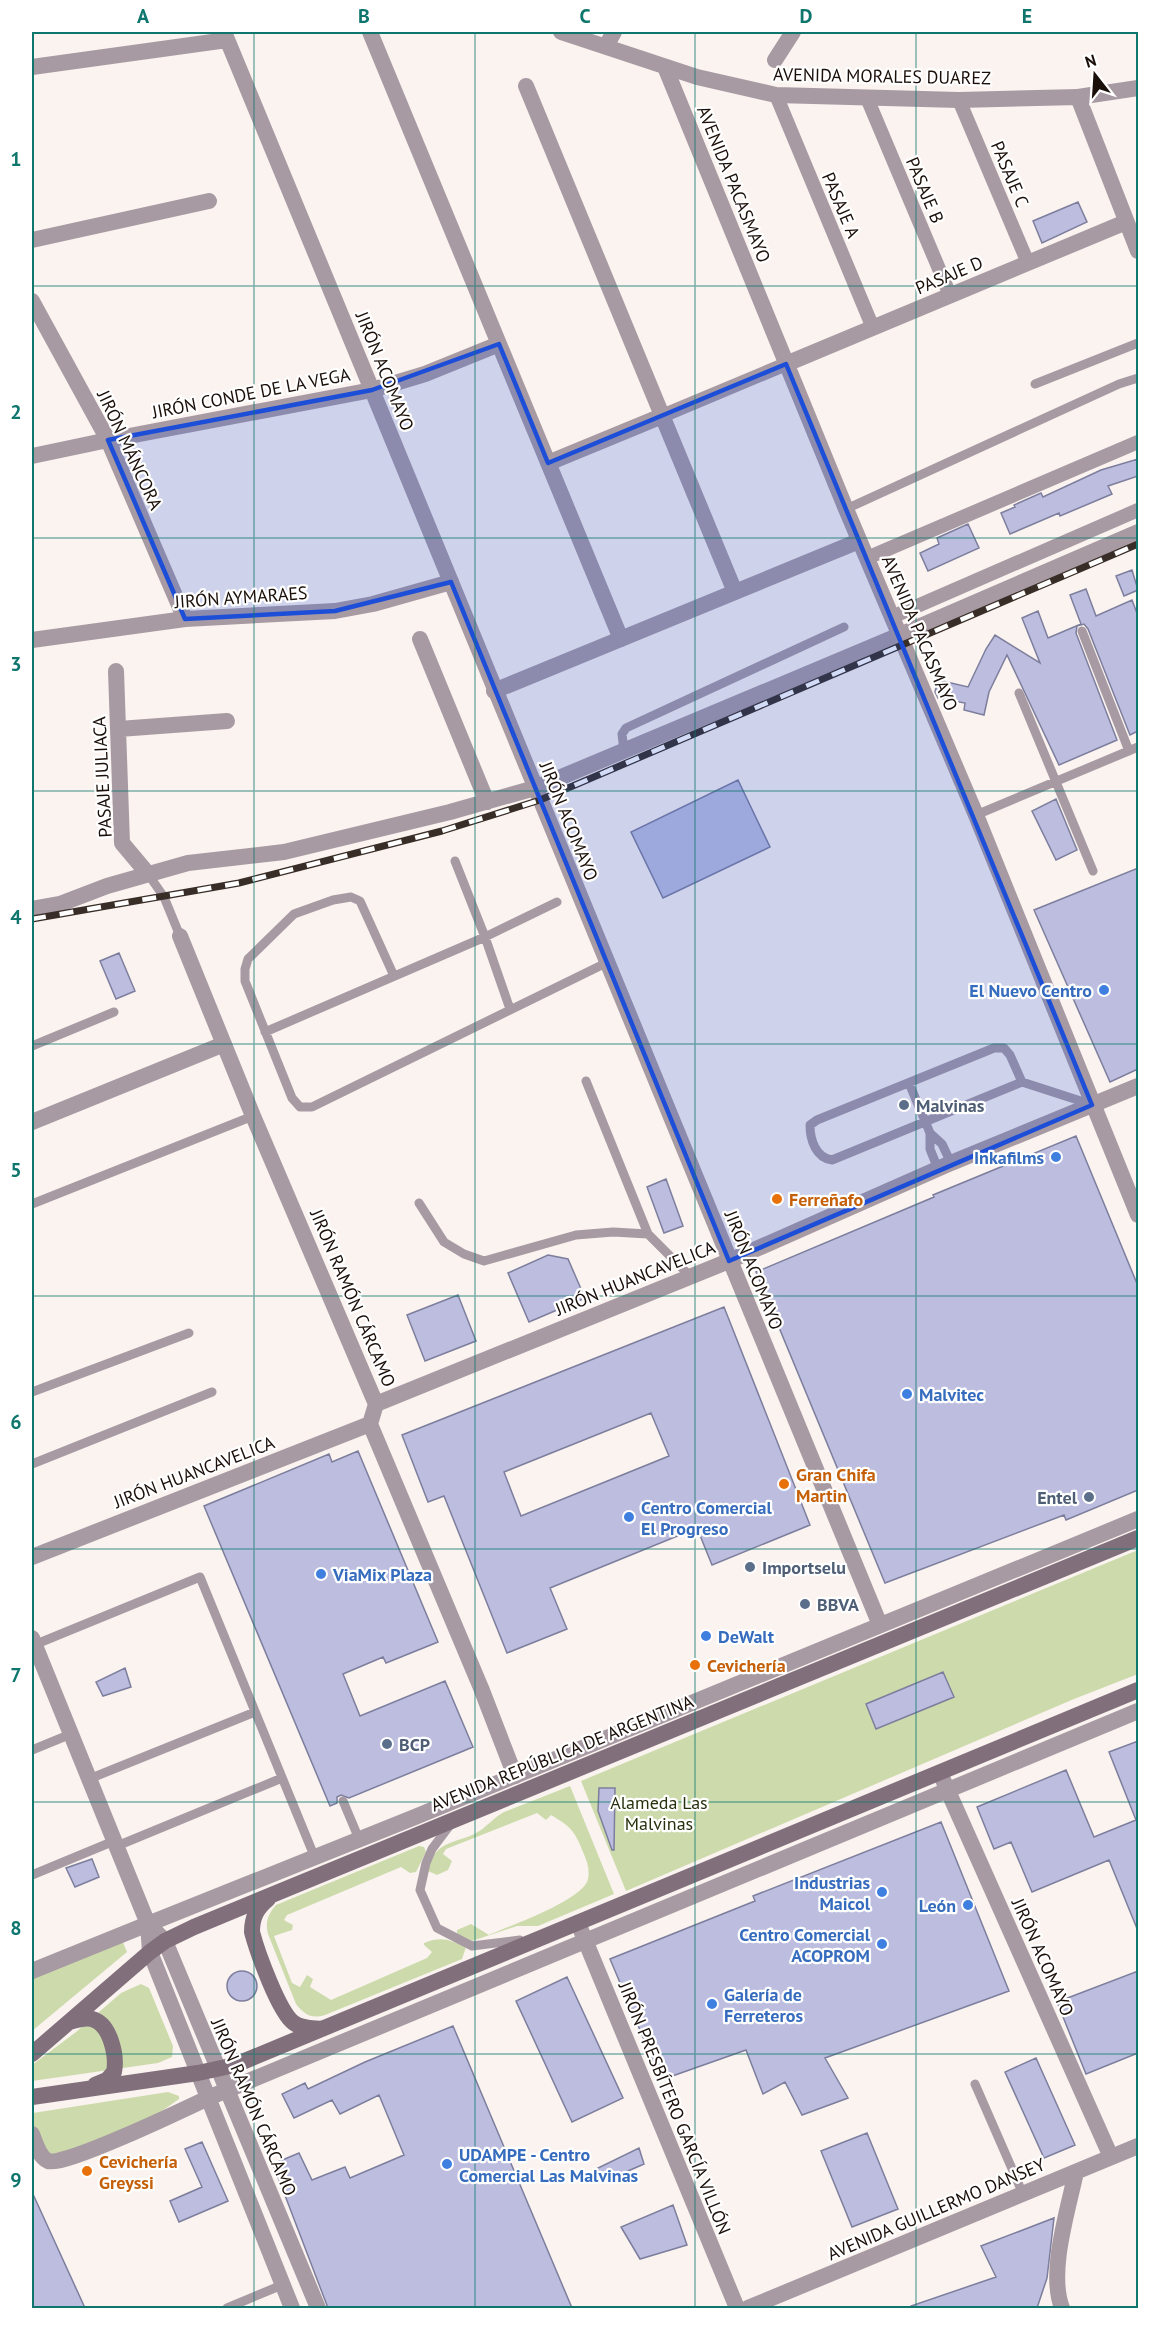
<svg xmlns="http://www.w3.org/2000/svg" width="1170" height="2340" font-family="'PT Sans',sans-serif">
	<style>
		.green { fill: #cddbac }
		.building { fill: #bdbedf; stroke: #7d7e9d; stroke-width: 1.5; fill-rule: evenodd }
		.lines { fill: none; stroke-linecap: round; stroke-linejoin: round }
		.service { stroke: #a89aa3; stroke-width: 9 }
		.pedestrian { stroke: #a89aa3; stroke-width: 14 }
		.minor { stroke: #a89aa3; stroke-width: 16 }
		.tertiary { stroke: #a89aa3; stroke-width: 16 }
		.secondary { stroke: #826f7c; stroke-width: 16 }
		.rail-casing { stroke: #382d27; stroke-width: 7 }
		.rail { stroke: #fff; stroke-width: 4.5; stroke-dasharray: 14; stroke-linecap: butt }
		.marked { fill: #1d4ed8; fill-opacity: 0.2; stroke: #1d4ed8; stroke-width: 4.5; stroke-linejoin: round }
		.grid { fill: none; stroke: #0f766e; stroke-width: 1.5; stroke-opacity: 0.55 }
		.shop-dot { fill: #3f7fe0; stroke: #fff; stroke-width: 2 }
		.service-dot { fill: #5c6f8a; stroke: #fff; stroke-width: 2 }
		.food-dot { fill: #e8710a; stroke: #fff; stroke-width: 2 }
		.labels { text-anchor: middle; dominant-baseline: central; stroke-width: 4.5; stroke-linejoin: round; paint-order: stroke }
		.street-label { font-size: 18px; fill: #1b0f09; stroke: #fff }
		.shop-label { font-size: 18px; font-weight: bold; fill: #366cbe; stroke: #fff; text-anchor: start }
		.service-label { font-size: 18px; font-weight: bold; fill: #4e5e75; stroke: #fff; text-anchor: start }
		.food-label { font-size: 18px; font-weight: bold; fill: #c56008; stroke: #fff; text-anchor: start }
		.park-label { font-size: 18px; fill: #27300c; stroke: #fff }
		.neatline { fill: none; stroke: #0f766e; stroke-width: 2 }
		.grid-label { font-size: 20px; text-anchor: middle; font-weight: bold; fill: #0f766e }
	</style>
	<rect width="100%" height="100%" fill="#faf3ef"/>
	<path class="green" d="M1138,1550V1674L1074,1699L626,1891L581,1781Z
		M570,1786L614,1894L538,1926H517L472,1941L457,1934V1930L471,1924L489,1935C509,1926 584,1900 588,1879C590,1869 587,1861 583,1852C575,1831 570,1826 551,1815L546,1820L537,1813L446,1849L443,1854L452,1861L448,1870L437,1875L428,1871C435,1837 459,1845 481,1830C489,1824 495,1817 504,1812Z
		M419,1846L424,1847L426,1852L416,1872L410,1873L401,1867L287,1915L284,1920L293,1925L292,1930L274,1936L292,1983L300,1987L307,1975L313,1979L310,1987L331,2000L427,1958L432,1952L424,1945V1943C442,1936 449,1940 466,1947L462,1959L325,2015C311,2019 305,2015 296,2004L268,1934C265,1922 268,1914 276,1905Z
		M122,1940L127,1952L32,2031V1978Z
		M141,1984L149,1988L173,2046L172,2057L158,2063L32,2081V2065L76,2032L121,1993Z
		M168,2092L179,2096V2099L152,2118L69,2154L45,2155L32,2123L33,2113Z"/>
	<path class="building" d="M1078,202L1087,222L1042,243L1033,221Z
		M1138,459V476L1108,486L1112,494L1060,516L1059,513L1010,534L1001,513L1015,507L1014,505L1041,493L1043,497L1101,470Z
		M968,524L979,548L928,571L920,553L939,544L937,538Z
		M1132,570L1138,590L1124,596L1116,576Z
		M1086,589L1096,616L1132,600L1138,616V731L1130,735L1088,629L1084,624L1077,626L1076,633L1117,740L1059,765L1007,655L989,692L984,715L964,710L965,703L938,698L935,692L938,680L968,687L986,649L995,635L1040,663L1022,618L1038,611L1048,638L1081,624L1070,595Z
		M738,780L770,847L663,898L631,832Z
		M1056,799L1077,850L1056,860L1032,811Z
		M1138,868V1069L1110,1082L1034,910Z
		M119,953L135,991L116,999L100,961Z
		M1076,1136L1138,1286V1490L1066,1520L1064,1515L885,1583L756,1272L934,1197L933,1195Z
		M666,1179L683,1226L664,1233L647,1187Z
		M548,1255L568,1259L585,1298L529,1322L508,1273Z
		M458,1295L476,1341L425,1361L407,1315Z
		M724,1307L810,1525L712,1565L697,1528L550,1588L567,1629L507,1653L444,1496L428,1502L402,1435ZM651,1413L669,1456L521,1516L504,1472Z
		M358,1451L438,1642L386,1663L383,1657L343,1674L360,1716L445,1681L473,1747L349,1798L341,1795L337,1797V1803L330,1806L204,1506L329,1454L332,1462Z
		M125,1668L131,1687L103,1696L96,1682Z
		M943,1672L954,1697L876,1729L866,1704Z
		M1138,1741V1931L1109,1860L1032,1892L1011,1842L994,1849L977,1807L1066,1770L1094,1837L1136,1820L1109,1752Z
		M599,1788H615L614,1850H612L598,1811Z
		M941,1822L1009,1991L825,2058L848,2098L802,2115L785,2082L763,2094L746,2050L661,2080L610,1959L755,1901L753,1896Z
		M92,1859L99,1877L75,1887L66,1868Z
		M227 1986a15 15 0 1 1 30 0a15 15 0 1 1-30 0Z
		M1138,1971V2053L1086,2074L1057,2002Z
		M567,1977L623,2098L572,2122L516,2001Z
		M453,2026L572,2308H328L273,2164L299,2153L312,2180L345,2167L350,2178L404,2155L379,2095L340,2114L332,2100L294,2118L282,2094L305,2083L308,2089L365,2062Z
		M1036,2058L1075,2145L1044,2158L1005,2072Z
		M867,2133L898,2209L852,2227L821,2151Z
		M202,2142L228,2201L179,2222L170,2201L202,2187L185,2149Z
		M639,2148L644,2164L605,2181L596,2169Z
		M32,2192L85,2308H32Z
		M673,2205L687,2245L640,2259L621,2227Z
		M1054,2218L1047,2278L1037,2308H911V2306L996,2277L981,2246Z"/>
	<g class="lines">
		<path class="service" d="M1035,384L1138,343
			M846,509L1119,384L1138,378
			M1082,631L1129,751
			M1019,693L1093,871
			M624,751L622,734L626,728L844,627
			M976,815L1138,747
			M455,861L485,937L510,1009
			M148,874L164,897L180,936
			M394,976L360,901L351,897L333,900L294,914L248,959L245,969V981L292,1098L300,1107H312L606,963
			M265,1032L485,937L557,902
			M32,1046L114,1012
			M586,1081L648,1234
			M1022,1082L1010,1055L1004,1048H994L817,1120L810,1125C810,1140 816,1158 832,1160L1022,1082L1090,1104
			M909,1083L930,1133V1149L938,1169
			M930,1133L942,1144L951,1163
			M419,1203L444,1242L464,1254L484,1261L576,1235L613,1232L648,1234L691,1277
			M32,1204L253,1116
			M32,1392L189,1333
			M32,1464L212,1392
			M34,1645L200,1577L315,1858
			M32,1750L71,1734
			M89,1779L255,1712
			M343,1801L359,1839
			M450,1825L432,1849L426,1863L420,1890L437,1928L472,1946L520,1940
			M117,1846L282,1778
			M32,1875L114,1841
			M975,2084L1023,2194
			M227,2308L282,2285"/>
		<path class="pedestrian" d="M776,95L873,328
			M867,98L950,295
			M959,100L1028,263
			M662,416L786,364
			M867,558L1138,442
			M892,617L1138,510"/>
		<path class="minor" d="M224,32L372,390L425,374L499,344
			M370,32L621,639
			M606,46L614,32
			M775,60L793,32
			M32,67L227,40
			M526,86L735,592
			M1078,97L1138,88
			M32,240L209,201
			M786,364L1126,222
			M32,456L108,440L185,619
			M548,463L662,416
			M420,639L487,802
			M32,640L185,619L335,611L373,604L451,582
			M116,671L122,843L148,874
			M494,691L859,541
			M119,729L227,721
			M32,909L60,904L107,886L188,863L284,852L450,812L535,788L900,635L1138,532
			M180,936L253,1116L376,1404L370,1424L481,1688L515,1776
			M32,1122L224,1044
			M376,1404L729,1261L951,1163L1138,1086
			M32,1557L370,1424
			M940,1773L1111,2157
			M578,1923L737,2308
			M32,1971L148,1924
			M32,2134C35,2142 39,2157 48,2161C62,2168 187,2108 208,2098
			M748,2308L1138,2146
			M1062,2308C1048,2272 1068,2210 1076,2172"/>
		<path class="tertiary" d="M561,32L697,77L776,95L959,100L1078,97L1138,251
			M665,67L846,509L976,815L1138,1215
			M32,301L108,440L372,390L880,1625
			M32,1638L148,1924L150,1952L292,2308
			M148,1924L415,1817L1138,1519
			M156,1932L165,1941L318,2308
			M208,2098L1138,1711"/>
		<path class="secondary" d="M268,1899C257,1908 252,1917 252,1932C257,1951 279,2013 294,2023C302,2029 313,2028 322,2029
			M69,2022C76,2020 85,2017 92,2019C111,2024 117,2057 114,2072L107,2080L95,2085
			M32,2054L150,1952L165,1941L194,1927L1138,1538
			M32,2097L198,2073L235,2065L1138,1690"/>
		<defs>
			<path id="rail" d="M32,919L239,883L442,831L540,800L1138,544"/>
		</defs>
		<use href="#rail" class="rail-casing"/>
		<use href="#rail" class="rail"/>
	</g>
	<path class="marked" d="M499,344L548,463L786,364L1092,1105L729,1261L451,582L335,611L185,619L108,440L372,390Z"/>
	<path class="grid" d="M254,32V2308M475,32V2308M695,32V2308M916,32V2308M32,286H1138M32,538H1138M32,791H1138M32,1044H1138M32,1296H1138M32,1549H1138M32,1802H1138M32,2054H1138"/>
	<g class="shop-dot">
		<circle cx="1104" cy="990" r="6"/>
		<circle cx="1056" cy="1157" r="6"/>
		<circle cx="907" cy="1394" r="6"/>
		<circle cx="629" cy="1517" r="6"/>
		<circle cx="321" cy="1574" r="6"/>
		<circle cx="706" cy="1636" r="6"/>
		<circle cx="882" cy="1892" r="6"/>
		<circle cx="968" cy="1905" r="6"/>
		<circle cx="882" cy="1944" r="6"/>
		<circle cx="712" cy="2004" r="6"/>
		<circle cx="447" cy="2164" r="6"/>
	</g>
	<g class="service-dot">
		<circle cx="904" cy="1105" r="6"/>
		<circle cx="1089" cy="1497" r="6"/>
		<circle cx="750" cy="1567" r="6"/>
		<circle cx="805" cy="1604" r="6"/>
		<circle cx="387" cy="1744" r="6"/>
	</g>
	<g class="food-dot">
		<circle cx="777" cy="1199" r="6"/>
		<circle cx="784" cy="1484" r="6"/>
		<circle cx="695" cy="1665" r="6"/>
		<circle cx="87" cy="2171" r="6"/>
	</g>
	<g class="labels">
		<g class="street-label">
			<text transform="translate(882 76) rotate(1)">AVENIDA MORALES DUAREZ</text>
			<text transform="translate(1010 174) rotate(67)">PASAJE C</text>
			<text transform="translate(734 184) rotate(68)">AVENIDA PACASMAYO</text>
			<text transform="translate(925 190) rotate(67)">PASAJE B</text>
			<text transform="translate(841 205) rotate(67)">PASAJE A</text>
			<text transform="translate(949 275) rotate(-23)">PASAJE D</text>
			<text transform="translate(385 371) rotate(68)">JIRÓN ACOMAYO</text>
			<text transform="translate(251 393) rotate(-11)">JIRÓN CONDE DE LA VEGA</text>
			<text transform="translate(130 450) rotate(65)">JIRÓN MÁNCORA</text>
			<text transform="translate(241 597) rotate(-4)">JIRÓN AYMARAES</text>
			<text transform="translate(920 633) rotate(67)">AVENIDA PACASMAYO</text>
			<text transform="translate(102 777) rotate(-93)">PASAJE JULIACA</text>
			<text transform="translate(569 821) rotate(68)">JIRÓN ACOMAYO</text>
			<text transform="translate(754 1270) rotate(68)">JIRÓN ACOMAYO</text>
			<text transform="translate(635 1278) rotate(-22)">JIRÓN HUANCAVELICA</text>
			<text transform="translate(353 1298) rotate(67)">JIRÓN RAMÓN CÁRCAMO</text>
			<text transform="translate(194 1472) rotate(-21)">JIRÓN HUANCAVELICA</text>
			<text transform="translate(562 1753) rotate(-22)">AVENIDA REPÚBLICA DE ARGENTINA</text>
			<text transform="translate(1043 1957) rotate(66)">JIRÓN ACOMAYO</text>
			<text transform="translate(254 2107) rotate(67)">JIRÓN RAMÓN CÁRCAMO</text>
			<text transform="translate(675 2108) rotate(68)">JIRÓN PRESBÍTERO GARCÍA VILLÓN</text>
			<text transform="translate(936 2209) rotate(-23)">AVENIDA GUILLERMO DANSEY</text>
		</g>
		<g class="shop-label">
			<text x="1092" y="990" text-anchor="end">El Nuevo Centro</text>
			<text x="1044" y="1157" text-anchor="end">Inkafilms</text>
			<text x="919" y="1394">Malvitec</text>
			<text x="641" y="1507">Centro Comercial<tspan x="641" dy="21">El Progreso</tspan></text>
			<text x="333" y="1574">ViaMix Plaza</text>
			<text x="718" y="1636">DeWalt</text>
			<text x="870" y="1882" text-anchor="end">Industrias<tspan x="870" dy="21">Maicol</tspan></text>
			<text x="956" y="1905" text-anchor="end">León</text>
			<text x="870" y="1934" text-anchor="end">Centro Comercial<tspan x="870" dy="21">ACOPROM</tspan></text>
			<text x="724" y="1994">Galería de<tspan x="724" dy="21">Ferreteros</tspan></text>
			<text x="459" y="2154">UDAMPE - Centro<tspan x="459" dy="21">Comercial Las Malvinas</tspan></text>
		</g>
		<g class="service-label">
			<text x="916" y="1105">Malvinas</text>
			<text x="1077" y="1497" text-anchor="end">Entel</text>
			<text x="762" y="1567">Importselu</text>
			<text x="817" y="1604">BBVA</text>
			<text x="399" y="1744">BCP</text>
		</g>
		<g class="food-label">
			<text x="789" y="1199">Ferreñafo</text>
			<text x="796" y="1474">Gran Chifa<tspan x="796" dy="21">Martin</tspan></text>
			<text x="707" y="1665">Cevichería</text>
			<text x="99" y="2161">Cevichería<tspan x="99" dy="21">Greyssi</tspan></text>
		</g>
		<g class="park-label">
			<text x="659" y="1802">Alameda Las<tspan x="659" dy="21">Malvinas</tspan></text>
		</g>
	</g>
	<rect width="1170" height="2340" fill="none" stroke="#ffffff" stroke-width="66"/>
	<g transform="translate(1095 75) rotate(343)" stroke="#ffffff" stroke-width="4.5" paint-order="stroke">
	<path d="M0-4.5L10 22L0 15L-10 22Z" fill="#1b0f09"/>
	<text y="-9" font-size="16" font-weight="bold" text-anchor="middle" fill="#1b0f09">N</text>
	</g>
	<rect x="33" y="33" width="1104" height="2274" class="neatline"/>
	<g class="grid-label">
		<text x="143" y="23">A</text>
		<text x="364" y="23">B</text>
		<text x="585" y="23">C</text>
		<text x="806" y="23">D</text>
		<text x="1027" y="23">E</text>
		<text x="16" y="166">1</text>
		<text x="16" y="419">2</text>
		<text x="16" y="671">3</text>
		<text x="16" y="924">4</text>
		<text x="16" y="1177">5</text>
		<text x="16" y="1429">6</text>
		<text x="16" y="1682">7</text>
		<text x="16" y="1935">8</text>
		<text x="16" y="2187">9</text>
	</g>
</svg>
